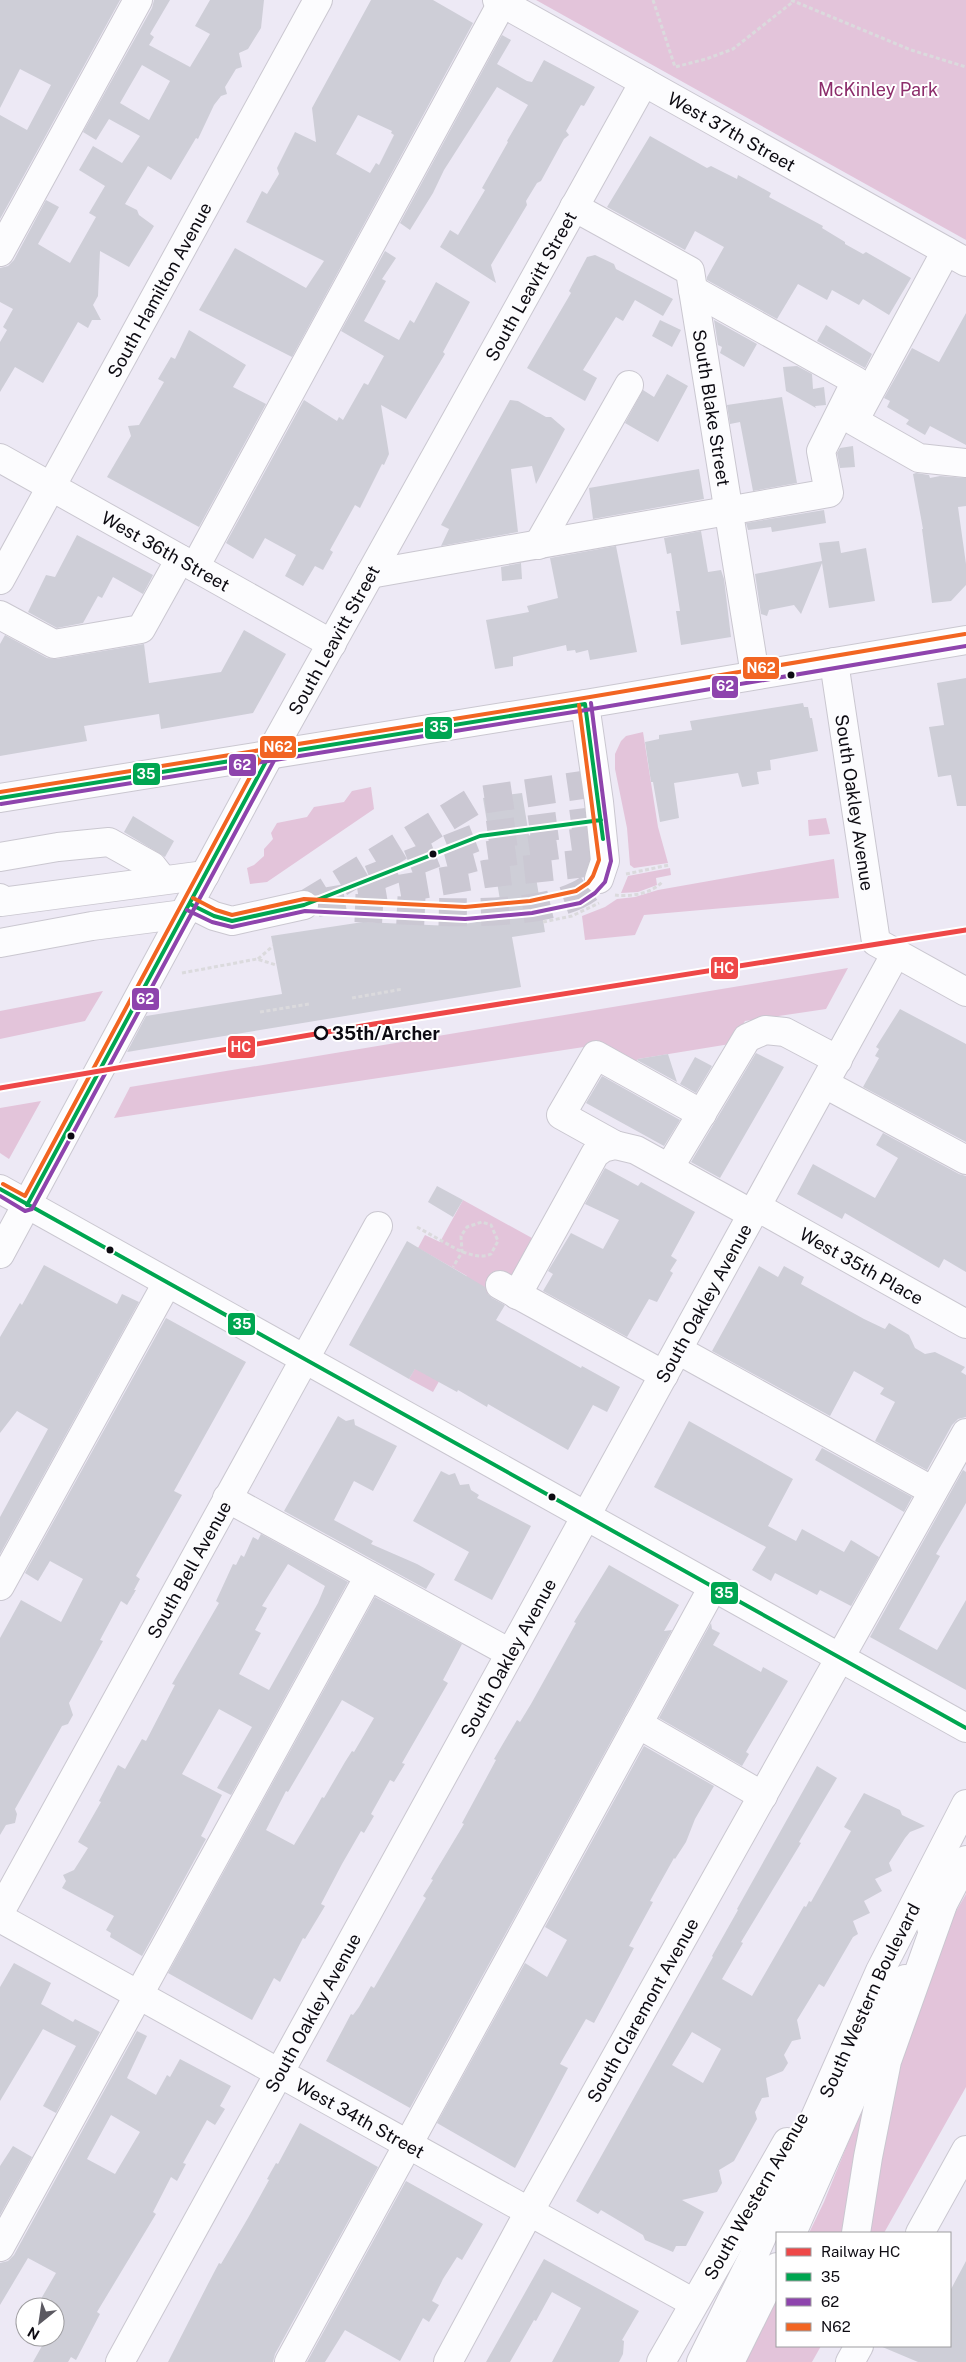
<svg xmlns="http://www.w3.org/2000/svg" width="966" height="2362" font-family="'Public Sans',sans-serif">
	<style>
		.green { fill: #e3c4da }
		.building { fill: #ceced7; fill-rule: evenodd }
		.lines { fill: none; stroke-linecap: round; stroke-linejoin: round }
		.minor-tunnel { stroke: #cbc8d3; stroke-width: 28; stroke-dasharray: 28 14; stroke-linecap: butt }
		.minor-casing { stroke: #cac7d0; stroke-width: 30 }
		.major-casing { stroke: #cac7d0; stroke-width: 30 }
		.path { stroke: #dbdadd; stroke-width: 3; stroke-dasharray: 4 2.5; stroke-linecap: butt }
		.minor { stroke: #fcfcfe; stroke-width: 28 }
		.major { stroke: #fcfcfe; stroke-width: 28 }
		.bus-1-casing { stroke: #fff; stroke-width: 8 }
		.bus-2-casing { stroke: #fff; stroke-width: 8 }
		.bus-3-casing { stroke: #fff; stroke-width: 8 }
		.bus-1 { stroke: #00a651; stroke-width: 4 }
		.bus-2 { stroke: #8e44ad; stroke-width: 4 }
		.bus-3 { stroke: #f26522; stroke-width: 4 }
		.rail-1-casing { stroke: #fff; stroke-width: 9 }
		.rail-1 { stroke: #ee4848; stroke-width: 5 }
		.bus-dot { fill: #0d0b12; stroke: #fff; stroke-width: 2 }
		.stop-dot { fill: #fff; stroke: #0d0b12; stroke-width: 2.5 }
		.labels { text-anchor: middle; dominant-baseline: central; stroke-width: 4; stroke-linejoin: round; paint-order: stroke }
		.park-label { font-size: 18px; fill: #8c2d6b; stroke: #fff }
		.street-label { font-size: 18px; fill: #0d0b12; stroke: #fff }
		.stop-label { font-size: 18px; font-weight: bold; fill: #0d0b12; stroke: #fff; text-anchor: start }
		.line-badge { stroke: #fff; stroke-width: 2 }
		.badge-label { font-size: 14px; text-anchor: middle; font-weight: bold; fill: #fff }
	</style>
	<rect width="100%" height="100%" fill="#ede9f5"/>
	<path class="green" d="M536,0H966V240Z
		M643,732L658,827L668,863L634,868L630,865L627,828L615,769V754L621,741L626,736Z
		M371,787L374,809L267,882L250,884L247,868L254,865L264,856V849L273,839L271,833L277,823L307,817L314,807L344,802L352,791Z
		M826,818L830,834L809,836L808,820Z
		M834,859L839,898L644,915L635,935L585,940L582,916L605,907L617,899L635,897L658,890Z
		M670,868L671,875L656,878L657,885L638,892L621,893L628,876Z
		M848,968L826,1009L745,1021L730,1044L638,1059L634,1065L597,1045L114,1118L130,1087Z
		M103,991L85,1021L0,1039V1011Z
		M41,1101L9,1159L0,1153V1108Z
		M463,1200L541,1243L516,1287L498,1277L433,1392L409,1379L467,1276L418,1248L425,1235L440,1242Z
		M966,1894V2087L884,2233H809L824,2202L852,2133L951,1920Z
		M777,2299V2346H821L812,2362H746Z"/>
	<path class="building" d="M0,0H120L0,219V115L27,130L51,85L20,69L0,108Z
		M154,0H170L150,34L154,37L149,45L190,67L210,34L195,26L210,0H264L261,28L248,49L239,53L242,67L236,69L225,87L227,94L221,96L214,105L198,139L196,138L171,180L148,166L125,204L137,210L139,215L154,226L129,267L100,251L98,296L93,305L101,320H92L88,328L78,322L43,383L15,367L0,392V342L7,330L3,327L13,309L0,302V268L8,266L14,260L46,200L59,207L38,244L70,263L96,217L89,213L105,186L79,170L93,146L122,163L140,136L109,119L96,140L83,132L152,8ZM142,65L170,81L149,120L120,103Z
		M371,0H433L473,23L292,357L199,310L235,248L306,288L324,261L246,222L262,191L267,194L279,174L277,168L295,132L316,142L312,108ZM358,115L392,131L391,133L394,135L379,165L376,163L370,173L336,154Z
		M502,35L511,40L497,64L527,81L532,82L544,60L595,87L584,106L581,105L566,131L569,135L564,139L541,181L537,183L526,201L527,205L491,265L496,283L440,247L450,230L458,235L485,190L482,188L508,142L507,141L528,105L497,87L444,170L433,193L410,230L400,223Z
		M650,136L707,168L711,166L737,179L738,175L771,193L769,197L823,226L822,228L845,242V244L863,254L866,252L911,278L889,315L863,299L859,305L832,290L827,300L798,284L777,319L707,280V277L724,247L695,231L685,250L607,207Z
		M385,251L396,258L382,279L386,281L364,321L399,340L410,320L414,323L436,282L470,302L443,352L445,354L406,419L381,405L389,454L384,465L382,464L360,508L355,505L330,550L333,552L323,570L315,566L303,586L285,576L296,555L265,538L253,559L226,543L304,400L337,421L339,417L343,420L364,383L368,385L384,356L341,331Z
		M595,255L614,264L616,269L673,299L663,316L635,300L623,321L616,317L583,370L597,378L585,401L527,368L571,293L569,291L587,257Z
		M966,313V445L930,426L925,435L906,424L909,420L887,407L890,401L884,398L912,348L939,362Z
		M660,320L681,330L672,347L652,336Z
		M714,320L757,344L744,367L720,353L722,347L718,345Z
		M826,325L872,354L865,368L817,341Z
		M189,330L246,365L233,387L266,404L199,527L107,477L131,436L128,426L139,425L164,382L158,379L171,357L175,359Z
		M797,366L812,374L813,389L824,387L826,405L815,406L816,408L786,391L783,367Z
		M667,374L688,386L658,442L625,423L643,390L654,397Z
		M782,397L797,483L753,491L740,422L730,424L727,405Z
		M510,400L518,401L546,417H551L565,429L536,484L532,466L511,469L518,532L441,546L449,529L441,525Z
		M853,446L855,467L840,468L837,453L840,448Z
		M699,469L704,499L593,519L589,488Z
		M916,473L929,475L930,478L940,476L966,478V506L958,507L966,564V585L951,601L932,603L922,529H923L913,474Z
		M824,510L826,523L772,532L771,527L748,530L746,523Z
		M701,531L708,572L721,570L724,579L731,637L681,645L676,611H680L671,553L667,554L664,538Z
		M77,535L153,575L143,594L113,577L102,598L98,596L83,623L57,628L28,612L46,575L55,577Z
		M839,541L841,553L866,548L875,601L829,608L822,563L801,614L794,605L769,610L767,616L761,614L755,574L822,561L819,543Z
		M616,546L637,652L590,660L588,650L576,653L575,650L567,651L566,645L513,657V666L495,669L486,620L529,612L527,606L558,598L550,558Z
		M521,563L522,579L502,581L501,567Z
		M244,630L286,654L253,713L161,729L159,714L84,726L87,741L0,756V644L5,635L47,658L56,659L144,644L149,683L221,672Z
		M966,678V806H957L951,775L938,777L929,727L944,725L937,683Z
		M803,703L804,707H808L810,718H812L818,751L770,760L771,770L757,772L759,784L742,787L738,773L674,783L679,818L660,822L653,782H651L645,742L659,739V735L692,730L690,721Z
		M522,793L545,932L512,937L521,987L127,1052L146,1016L282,994L271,936L363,922L451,926L503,918L483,798Z
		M133,816L174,841L165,857L124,832Z
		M900,1009L966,1044V1142L863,1087L879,1058L875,1056L879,1049L876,1047Z
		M756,1053L784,1067L720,1178L691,1162Z
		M668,1054L677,1082L637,1060L638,1059Z
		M695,1057L712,1066L696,1093L680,1084Z
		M602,1076L680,1120L664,1146L586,1103Z
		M883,1133L959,1174L966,1176V1272L944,1259L939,1268L845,1213L842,1219L797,1194L813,1164L875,1198L898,1158L876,1145Z
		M605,1168L638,1186L641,1182L695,1212L671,1256L677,1260L670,1271L673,1273L657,1302L649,1299L627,1337L543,1291L553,1274L548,1271L571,1233L603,1249L619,1220L585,1204Z
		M437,1186L463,1200L453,1217L428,1202Z
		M407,1241L485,1287L487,1293L492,1298L505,1305L496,1320L581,1368L582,1366L620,1387L607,1412L593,1405L568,1450L488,1404L487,1407L458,1390L457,1392L415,1369L409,1379L349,1345Z
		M44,1265L117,1304L122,1294L139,1302L0,1554V1517L48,1429L17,1411L0,1433V1337L20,1303L22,1305L27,1296Z
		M759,1266L778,1277L784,1266L804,1277L801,1284L864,1319L885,1329L889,1323L909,1335L915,1348L925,1354L935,1352L965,1367L961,1372L966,1375V1417L958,1419L952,1425L927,1470L875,1441L895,1402L880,1394L884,1388L854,1371L830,1416L712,1351Z
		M166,1318L246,1362L174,1491L182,1495L136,1576L140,1579L134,1590H136L127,1605L121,1601L100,1640L103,1641L69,1703L73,1715L68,1724L62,1726L15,1809L17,1814L15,1823L6,1825L0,1835V1638L21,1600L61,1622L83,1579L50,1561L38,1581L25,1573Z
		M338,1416L346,1421L354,1419L355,1425L397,1446L373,1491L354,1481L334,1520L373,1541L371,1544L417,1564L435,1574L426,1589L284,1511Z
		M689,1421L793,1479L768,1526L796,1541L802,1529L844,1552L851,1540L879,1557L851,1606L820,1590L817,1595L775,1573L771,1581L752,1570L766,1547L654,1487Z
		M822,1448L912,1497L904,1512L815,1460Z
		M963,1470L966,1472V1503L936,1554L940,1556L899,1629L937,1650L966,1600V1690L870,1637Z
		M441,1471L449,1475L455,1473L460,1485L469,1484L471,1490L479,1495L477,1498L531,1526L492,1600L454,1580L469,1552L413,1521Z
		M261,1534L348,1582L231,1795L217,1788L252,1727L219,1709L182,1774L222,1795L201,1836L206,1839L142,1956L110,1937L111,1933L106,1930L114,1916L62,1888L66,1881L63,1875L74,1870L88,1848L78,1842L101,1802L99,1801L118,1765L125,1769L142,1739L146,1741L175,1685L172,1684L219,1603L216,1601L233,1564L236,1565L241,1555L244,1557L253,1537L258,1540ZM288,1564L325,1586L318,1603L269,1690L239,1674L261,1633L255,1630L267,1608L262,1606Z
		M609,1565L679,1605L664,1631L672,1630L410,2108L326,2061L351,2014L353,2015L359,2007L371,1986L374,1988L426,1898L423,1896L433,1880L431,1879L464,1824L462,1823L496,1760L494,1759L517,1720L520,1722L531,1704L576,1623L574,1622Z
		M375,1597L462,1644L443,1680L448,1683L402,1763L405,1764L394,1782L390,1780L371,1814L374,1816L364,1833L361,1831L342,1864L321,1904L325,1906L305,1939L303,1938L280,1982L274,1978L252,2020L168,1973ZM342,1700L374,1718L354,1752L352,1751L345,1762L324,1798L322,1797L317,1806L294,1845L266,1830L286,1791L288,1792Z
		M711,1623L712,1629L720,1633L713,1645L761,1672L763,1667L788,1681L746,1752L749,1754L742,1766L659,1718Z
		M644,1746L714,1786L695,1819L686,1842L675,1859L674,1858L650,1901L653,1902L629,1946L634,1948L594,2023L586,2019L560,2064L568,2068L515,2168L437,2123L525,1963L547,1977L567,1940L545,1927Z
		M817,1766L837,1778L799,1842L801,1843L741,1942L743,1943L722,1979L752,1996L804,1906L806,1907L809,1901L811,1902L851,1831L844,1827L864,1793L900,1810L902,1815L925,1826L910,1832L905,1838L889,1863L892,1871L875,1879L882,1891L864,1901L870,1913L853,1921L858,1934L853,1937L824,1987L819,1984L797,2020L801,2039L792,2041L784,2055L788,2063L783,2071L766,2078L769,2097L762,2098L755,2112L757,2119L734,2161L719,2170L722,2183L717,2192L682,2200L704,2212L686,2246H676L673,2252L645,2240L643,2235L601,2210L598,2214L576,2201L713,1957L712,1956L738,1910L737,1909ZM692,2032L721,2049L703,2083L672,2065Z
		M14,1963L51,1983L41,2004L73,2022L75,2019L100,2032L56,2113L43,2106L76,2046L43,2029L0,2101V1987Z
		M137,2031L147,2036L127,2078L156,2095L167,2075L170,2077L180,2059L231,2086L220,2106L225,2109L215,2125L207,2120L183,2163L186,2164L177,2181L171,2177L153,2212L156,2214L97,2312L100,2314L76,2360L71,2357L68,2362H33L47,2337H55V2323L59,2316L55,2314V2307H43L38,2304L56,2273L28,2258L0,2305V2263L8,2261L14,2255ZM111,2115L140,2132L115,2174L87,2159Z
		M300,2123L378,2167L275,2354L273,2362H168L209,2282L219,2263L221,2264L248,2218L269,2180L267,2179L276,2163L278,2164Z
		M13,2146L32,2157L0,2215V2166Z
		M406,2181L483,2224L462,2260L457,2257L443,2279L432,2301L439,2305L429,2322L423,2318L400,2361L345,2330L325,2362H307Z
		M544,2259L639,2311L622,2340L624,2341L623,2354L619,2362H552L581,2308L552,2292L536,2321L534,2320L510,2362H486Z
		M966,2261V2362H918L880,2346H950V2291Z"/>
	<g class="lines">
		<path class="minor-tunnel" d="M447,865L481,856L603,839
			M370,879L480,836L601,820
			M317,903L485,874L605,861
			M304,905L474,801L596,783
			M355,908C411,910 562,926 599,879"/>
		<defs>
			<g id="minor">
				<path id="s1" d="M497,0L966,262"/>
				<path id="s2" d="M574,207L690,271L755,675"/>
				<path d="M946,251L854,421L919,458L966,463"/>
				<path d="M0,252L138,0"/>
				<path id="s3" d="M0,458L332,644"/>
				<path d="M538,545L629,385"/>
				<path d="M195,567L502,3"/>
				<path d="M370,574L829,493L821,451L856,381L693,290"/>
				<path id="s4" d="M0,580L318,0"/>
				<path d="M0,615L54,644L141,629L180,559"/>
				<path id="s5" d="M834,662L876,942L966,992"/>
				<path d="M585,704L599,802L605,861L599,879"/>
				<path d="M0,857L58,847L109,842L152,866L163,880"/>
				<path d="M0,898L1,902L205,875"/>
				<path d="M190,904L214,916L232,921L304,905"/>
				<path d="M0,943L92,926L184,914"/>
				<path d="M825,1084L966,1160"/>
				<path d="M615,1145L561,1115L596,1055L702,1114"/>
				<path d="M669,1168L747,1038L765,1030L785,1032L838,1060"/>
				<path id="s6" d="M757,1207L966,1324"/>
				<path id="s7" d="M0,1254L270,754L644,82"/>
				<path d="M500,1285L664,1375"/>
				<path d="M517,1295L595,1154L603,1148L615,1145L636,1150L752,1214"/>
				<path d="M678,1350L933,1491"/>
				<path d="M227,1498L510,1653"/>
				<path d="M0,1586L167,1283"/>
				<path d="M638,1724L763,1796"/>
				<path id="s8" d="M0,1912L378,1226"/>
				<path id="s9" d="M0,1918L694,2303"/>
				<path d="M931,1927L966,1860"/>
				<path d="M792,2233L905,1979"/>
				<path d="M0,2247L369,1576"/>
				<path id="s10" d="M120,2362L896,953"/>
				<path d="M289,2362L713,1587"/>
				<path id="s11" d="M448,2362L529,2212L966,1433"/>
				<path d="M661,2362L787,2142"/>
				<path id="s12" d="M701,2362L753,2257L880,1971L966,1804"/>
				<path d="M730,2362L777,2267"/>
			</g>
			<path id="major" d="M0,798L585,704L966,640
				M0,1189L966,1728
				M856,2233L868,2157L887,2061L942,1907
				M920,2233L966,2150
				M850,2362L859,2346"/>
		</defs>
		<use href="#minor" class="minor-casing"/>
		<use href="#major" class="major-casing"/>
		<path class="path" d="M653,0L675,67L706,59L733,49L794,1
			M791,0L911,50L966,67
			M626,874L669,865
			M615,895C630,897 652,894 663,881
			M543,922L572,916L599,903
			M258,959L273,946
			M182,973L257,959L276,965
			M352,998L403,989
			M260,1012L309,1004
			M417,1227L458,1250C468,1254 481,1259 491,1254L498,1241L491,1225L482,1222L467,1227L461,1236L462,1252L453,1267"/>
		<use href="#minor" class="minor"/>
		<use href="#major" class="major"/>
		<defs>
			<path id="bus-1" d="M585,704L603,839
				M0,798L585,704
				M190,904L214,916L232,921L304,905L480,836L601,820
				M0,1189L966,1728
				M27,1205L270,754"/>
			<path id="bus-2" d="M1,804L586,710L966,646
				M187,910L212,922L232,927L305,911L465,919L532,913L580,903L595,893L605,882L611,861L591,703
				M0,1196L25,1211L32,1209L276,757"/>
			<path id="bus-3" d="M0,792L584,698L965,634
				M193,898L216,910L232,915L304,899L465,907L530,901L576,891L588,883L593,876L599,860L579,705
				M3,1184L25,1196L264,751"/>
		</defs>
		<use href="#bus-1" class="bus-1-casing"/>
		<use href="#bus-2" class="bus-2-casing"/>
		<use href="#bus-3" class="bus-3-casing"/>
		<use href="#bus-1" class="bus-1"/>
		<use href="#bus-2" class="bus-2"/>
		<use href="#bus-3" class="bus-3"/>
		<defs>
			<path id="rail-1" d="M0,1088L374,1024L966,930"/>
		</defs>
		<use href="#rail-1" class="rail-1-casing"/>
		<use href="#rail-1" class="rail-1"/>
	</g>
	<g class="bus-dot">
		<circle cx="791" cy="675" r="4.5"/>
		<circle cx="433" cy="854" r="4.5"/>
		<circle cx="71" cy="1136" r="4.5"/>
		<circle cx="110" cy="1250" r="4.5"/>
		<circle cx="552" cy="1497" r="4.5"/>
	</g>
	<circle class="stop-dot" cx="321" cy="1033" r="6"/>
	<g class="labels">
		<g class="park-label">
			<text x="878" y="89">McKinley Park</text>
		</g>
		<g class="street-label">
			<text stroke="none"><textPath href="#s1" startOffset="269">West 37th Street</textPath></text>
			<text stroke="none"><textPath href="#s7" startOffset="1104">South Leavitt Street</textPath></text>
			<text stroke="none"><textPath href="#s4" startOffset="331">South Hamilton Avenue</textPath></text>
			<text stroke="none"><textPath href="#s2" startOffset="271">South Blake Street</textPath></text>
			<text stroke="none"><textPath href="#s3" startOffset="190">West 36th Street</textPath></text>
			<text stroke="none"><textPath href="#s7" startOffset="699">South Leavitt Street</textPath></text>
			<text stroke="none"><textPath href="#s5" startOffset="142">South Oakley Avenue</textPath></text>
			<text stroke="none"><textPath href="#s6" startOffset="120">West 35th Place</textPath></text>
			<text stroke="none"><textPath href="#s10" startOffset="1209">South Oakley Avenue</textPath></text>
			<text stroke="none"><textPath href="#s8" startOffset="391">South Bell Avenue</textPath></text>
			<text stroke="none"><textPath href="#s10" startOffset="804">South Oakley Avenue</textPath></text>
			<text stroke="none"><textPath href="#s12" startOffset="399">South Western Boulevard</textPath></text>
			<text stroke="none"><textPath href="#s11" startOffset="402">South Claremont Avenue</textPath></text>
			<text stroke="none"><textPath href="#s10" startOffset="399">South Oakley Avenue</textPath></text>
			<text stroke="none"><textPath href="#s9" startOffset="412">West 34th Street</textPath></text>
			<text transform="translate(756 2196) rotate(-60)">South Western Avenue</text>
		</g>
		<g class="stop-label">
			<text x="332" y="1033">35th/Archer</text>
		</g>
	</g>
	<g class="line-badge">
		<rect x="742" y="656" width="38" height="24" rx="5" fill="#f26522"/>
		<rect x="711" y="675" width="28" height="24" rx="5" fill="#8e44ad"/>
		<rect x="424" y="716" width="29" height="24" rx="5" fill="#00a651"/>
		<rect x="259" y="735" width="38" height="24" rx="5" fill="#f26522"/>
		<rect x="228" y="753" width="29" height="24" rx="5" fill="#8e44ad"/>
		<rect x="132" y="762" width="29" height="24" rx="5" fill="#00a651"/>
		<rect x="710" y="956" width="29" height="24" rx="5" fill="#ee4848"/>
		<rect x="131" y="987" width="29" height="24" rx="5" fill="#8e44ad"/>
		<rect x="227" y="1035" width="29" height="24" rx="5" fill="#ee4848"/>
		<rect x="227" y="1312" width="29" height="24" rx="5" fill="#00a651"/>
		<rect x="710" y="1581" width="29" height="24" rx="5" fill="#00a651"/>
	</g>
	<g class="badge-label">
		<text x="761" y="673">N62</text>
		<text x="725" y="691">62</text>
		<text x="439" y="732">35</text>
		<text x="278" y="752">N62</text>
		<text x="242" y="770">62</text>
		<text x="146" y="779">35</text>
		<text x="724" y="973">HC</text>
		<text x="145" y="1004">62</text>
		<text x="241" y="1052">HC</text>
		<text x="242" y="1329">35</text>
		<text x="724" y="1598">35</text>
	</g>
	<rect x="776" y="2232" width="175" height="115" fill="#ffffff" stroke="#9e9da0"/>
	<rect x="786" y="2248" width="25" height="8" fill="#ee4848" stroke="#9e9da0"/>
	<text x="821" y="2257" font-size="15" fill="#0d0b12">Railway HC</text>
	<rect x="786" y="2273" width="25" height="8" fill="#00a651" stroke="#9e9da0"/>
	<text x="821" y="2282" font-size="15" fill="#0d0b12">35</text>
	<rect x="786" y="2298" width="25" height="8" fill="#8e44ad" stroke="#9e9da0"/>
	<text x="821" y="2307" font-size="15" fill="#0d0b12">62</text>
	<rect x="786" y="2323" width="25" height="8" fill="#f26522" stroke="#9e9da0"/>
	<text x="821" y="2332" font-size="15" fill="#0d0b12">N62</text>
	<g transform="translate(40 2322) rotate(210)"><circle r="24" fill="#ffffff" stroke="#9e9da0"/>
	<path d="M0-4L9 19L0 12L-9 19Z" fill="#5b5961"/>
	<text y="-8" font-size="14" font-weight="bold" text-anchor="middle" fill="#0d0b12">N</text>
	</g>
</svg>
